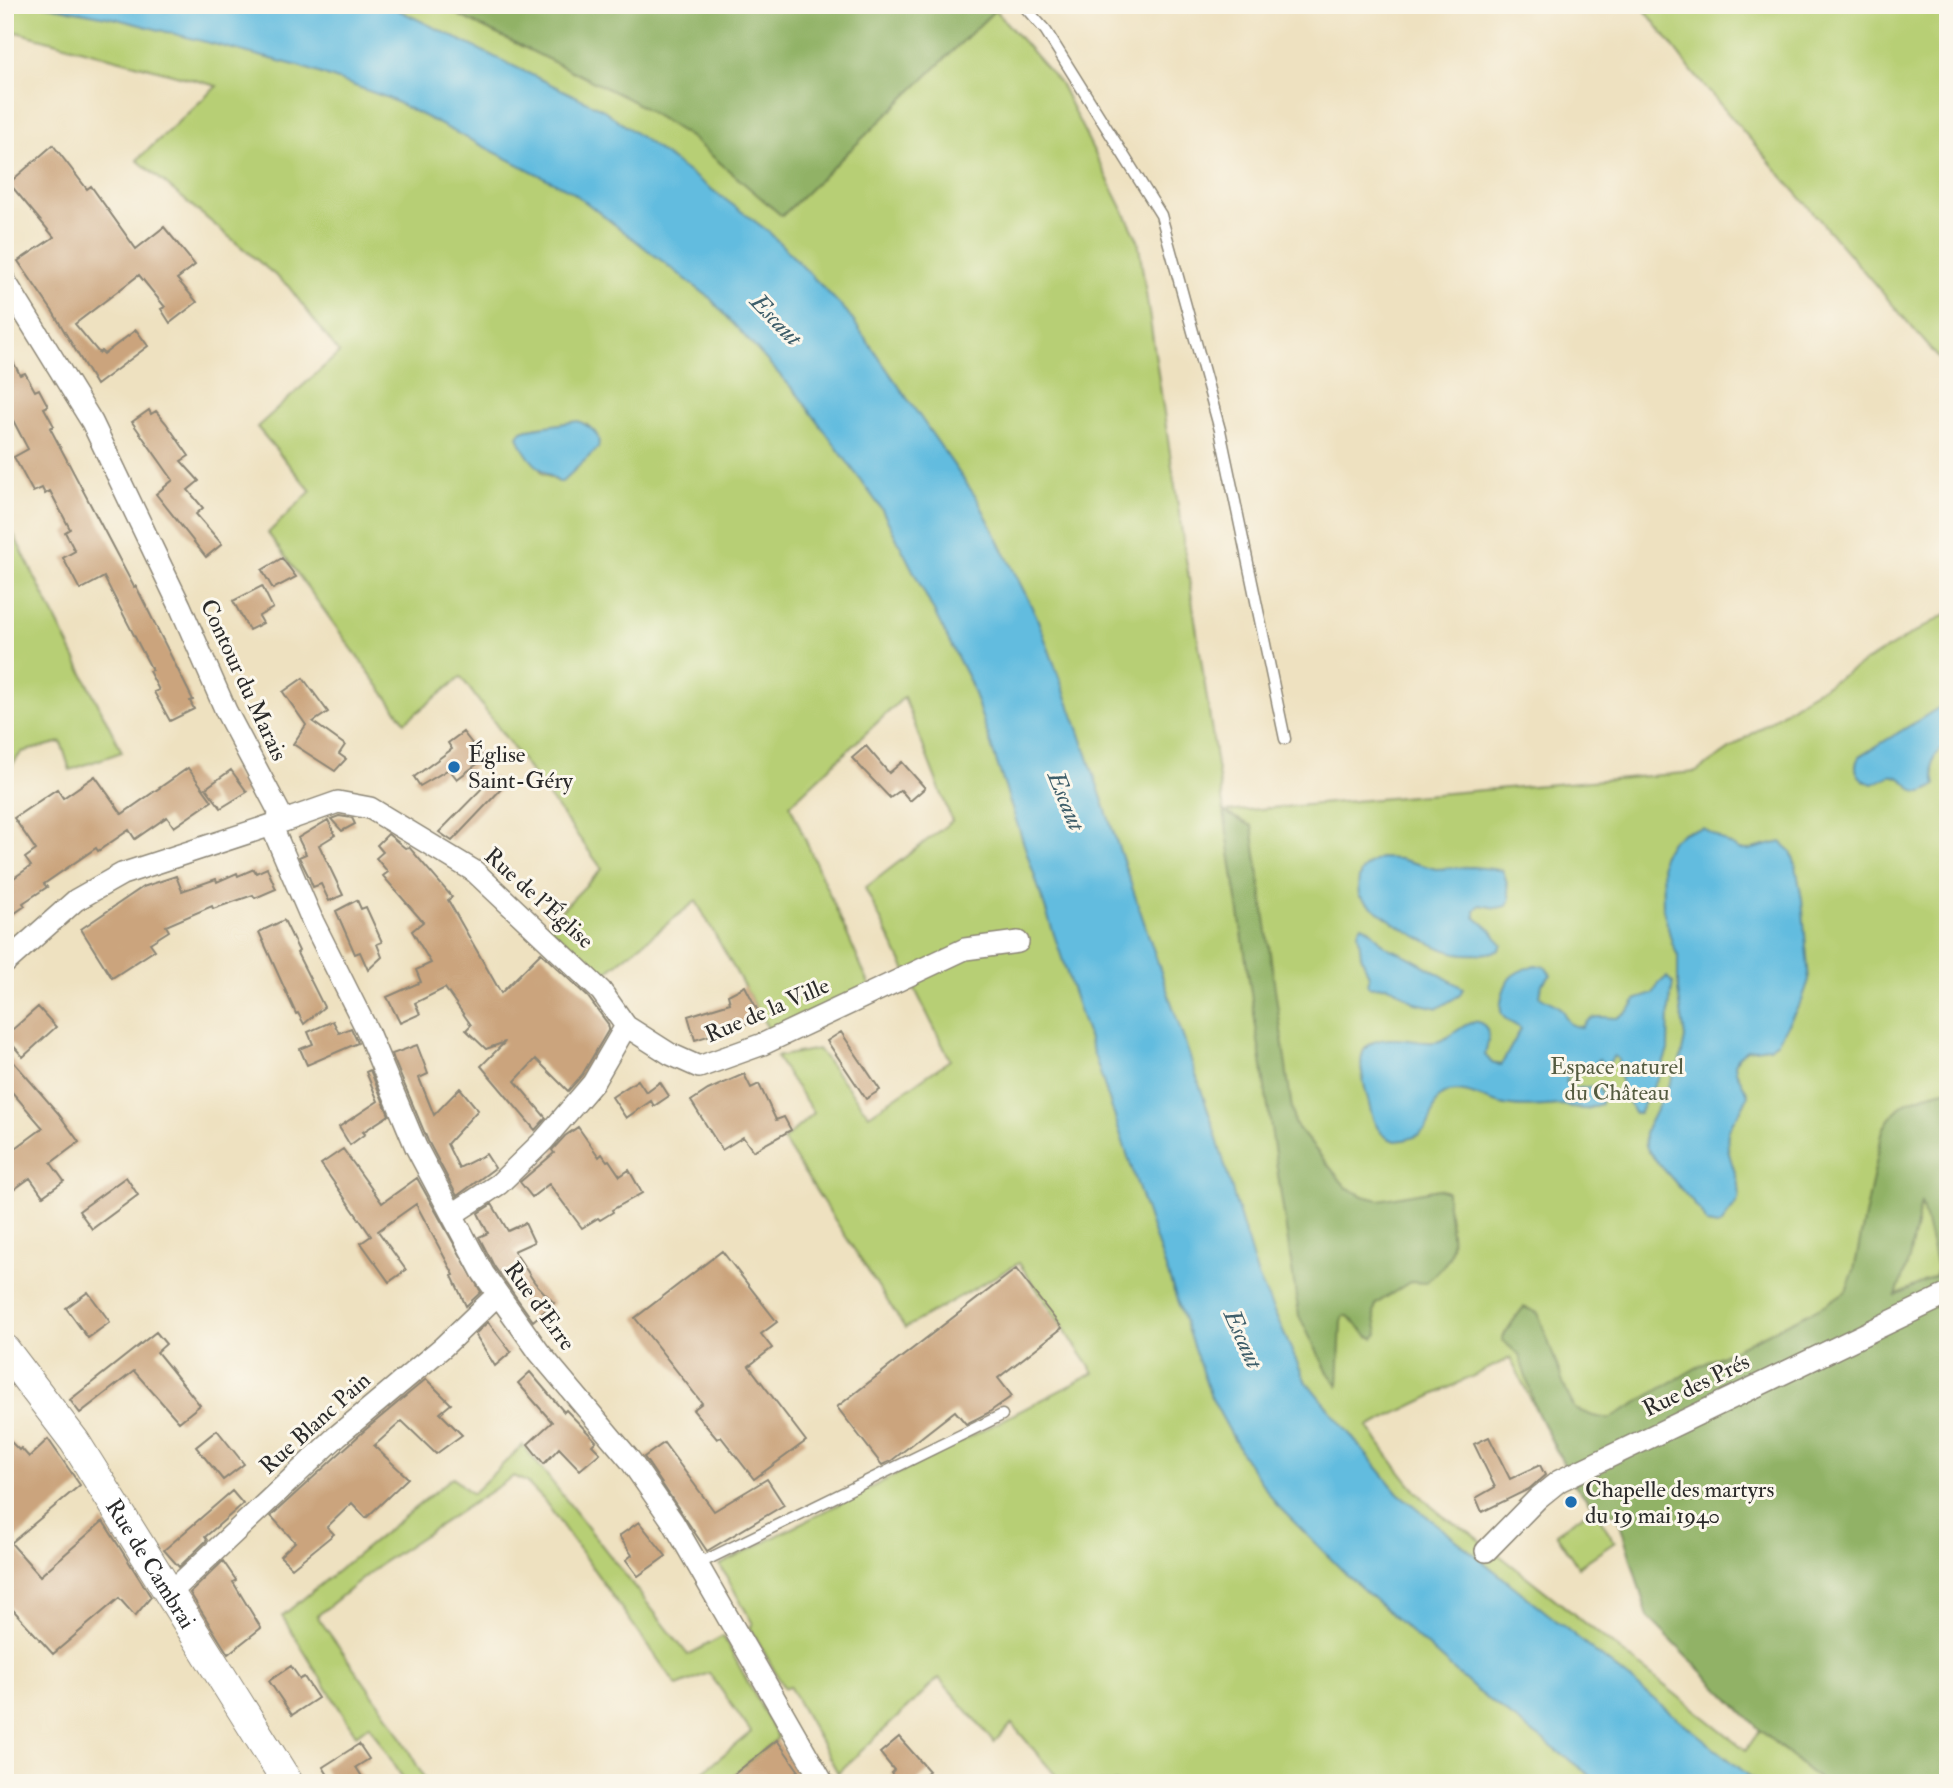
<svg xmlns="http://www.w3.org/2000/svg" width="1953" height="1788" font-family="'IM FELL Double Pica',serif">
	<style>
		.green { fill: #b7cf74; stroke: #717d50; stroke-width: 2; fill-rule: evenodd }
		.forest { fill: #91b266; stroke: #5e6e48; stroke-width: 2; fill-rule: evenodd }
		.water { fill: #62bcdf; stroke: #467485; stroke-width: 2 }
		.building { fill: #cba47d }
		.lines { fill: none; stroke-linecap: round; stroke-linejoin: round }
		.lane-casing { stroke: #8c8676; stroke-width: 13 }
		.street-casing { stroke: #8c8676; stroke-width: 24 }
		.secondary-casing { stroke: #8c8676; stroke-width: 32 }
		.lane { stroke: #fff; stroke-width: 10 }
		.street { stroke: #fff; stroke-width: 21 }
		.secondary { stroke: #fff; stroke-width: 30 }
		.poi-dot { fill: #1f6fb2; stroke: #fbf7ec; stroke-width: 2.5 }
		.labels { text-anchor: middle; dominant-baseline: central; stroke-width: 6; stroke-linejoin: round; paint-order: stroke }
		.street-label { font-size: 23px; fill: #2b2b2b; stroke: #fbf7ec }
		.poi-label { font-size: 23px; fill: #2b2b2b; stroke: #fbf7ec; text-anchor: start }
		.park-label { font-size: 23px; fill: #555c41; stroke: #fbf7ec }
		.water-label { font-size: 24px; font-style: italic; fill: #3e5e6a; stroke: #fbf7ec }
	</style>
	<rect width="100%" height="100%" fill="#fbf7ec"/>
	<filter id="ink" filterUnits="userSpaceOnUse"><feTurbulence type="fractalNoise" baseFrequency=".0143" numOctaves="2"/><feDisplacementMap in="SourceGraphic" scale="14" xChannelSelector="R" yChannelSelector="G"/><feConvolveMatrix kernelMatrix="1 2 1 2 8 2 1 2 1" color-interpolation-filters="sRGB"/></filter>
	<filter id="wash" filterUnits="userSpaceOnUse"><feTurbulence type="fractalNoise" baseFrequency=".00686" numOctaves="4" result="noise"/><feDisplacementMap in="SourceGraphic" scale="28" xChannelSelector="R" yChannelSelector="G"/><feGaussianBlur stdDeviation="1.57" result="paint"/><feColorMatrix in="noise" values="0 0 0 0 0 0 0 0 0 0 0 0 0 0 0 0 0 1.4 0 .05"/><feComposite in="paint" operator="in"/></filter>
	<g filter="url(#wash)">
		<rect width="100%" height="100%" fill="#eee1c0"/>
		<path class="green" d="M5,5H438L631,100L690,137L782,216L995,10L1060,83L1138,240L1224,812L1696,772L1806,697L1948,613V1127L1910,1154L1938,1266L1934,1277L1559,1456L1510,1358L1368,1427C1397,1467 1423,1511 1470,1532L1746,1750L1760,1730L1823,1783H1062L1012,1724L994,1742L939,1678L838,1773L789,1686L784,1688L750,1627L753,1624L720,1565L1094,1373L1019,1263L905,1328L783,1140L814,1113L776,1057L818,1049L869,1115L950,1060L865,888L952,821L904,697L790,805L870,986L770,1032L696,901L604,974L547,925L602,869L461,677L405,722L268,533L311,491L257,427L339,353L288,286L137,160L217,86L5,29ZM586,424C594,432 601,436 597,448L559,482L542,473L522,431L538,427Z
			M1641,5H1948V369L1694,74Z
			M5,517L122,752L70,770L61,742L22,752L5,774Z
			M523,1445L688,1655L723,1636L778,1738L724,1783H689L751,1732L709,1673L677,1686L543,1499L526,1482L514,1476L382,1563L317,1616L393,1723L427,1783H406L369,1725L356,1735L282,1616L453,1477L472,1494Z
			M1593,1508L1615,1542L1578,1567L1556,1533Z"/>
		<path class="forest" d="M438,5H989L995,10L782,216L690,137L631,100Z
			M1224,812L1252,826L1294,1123L1346,1187L1363,1196L1379,1200L1439,1189L1447,1192C1447,1210 1456,1244 1448,1259C1443,1268 1432,1276 1425,1283L1410,1282L1376,1304L1374,1312L1378,1334L1374,1338L1368,1336L1348,1316H1343L1341,1321L1338,1386L1327,1371L1299,1316Z
			M1948,1089V1783H1823L1760,1730L1648,1617L1618,1516L1590,1503L1574,1484L1537,1412L1519,1355L1502,1340C1503,1335 1520,1311 1524,1307L1538,1313L1567,1393L1575,1409L1593,1416L1609,1419L1696,1368L1825,1305L1846,1291L1854,1270L1883,1129C1900,1098 1916,1098 1948,1089ZM1921,1202L1938,1271L1934,1277L1896,1295L1908,1263Z"/>
		<path class="water" d="M43,5H388L604,110L768,231L847,312L978,500L1036,615L1079,731L1212,1122L1257,1274L1305,1380L1398,1493L1758,1783H1600L1476,1690L1348,1576L1276,1504L1242,1454L1211,1397L1150,1223L970,682L881,508L798,395L710,298L571,191L388,98L302,67L117,19Z
			M578,421C590,426 602,434 598,448L562,482H559C539,469 526,460 518,436L522,431L528,429Z
			M1948,702V744C1927,759 1932,763 1936,785C1910,804 1913,780 1895,776C1887,774 1880,782 1873,784C1860,781 1851,770 1859,757Z
			M1703,828L1739,850H1748L1781,842L1791,851L1796,866L1802,899L1809,980L1802,1000L1778,1041L1769,1047L1747,1050L1739,1056L1735,1065L1736,1071L1748,1094C1745,1110 1731,1118 1728,1133C1724,1157 1742,1176 1738,1199C1736,1207 1727,1213 1723,1222L1717,1226L1707,1224L1702,1213L1653,1157C1646,1149 1644,1143 1645,1132L1680,1062L1685,1038L1678,991V956L1672,943L1663,909L1662,856L1671,841L1685,832Z
			M1380,858L1400,859L1436,869L1472,867L1502,870C1508,879 1506,888 1510,898L1507,906L1497,908L1480,905L1475,910V917L1493,932L1502,945L1498,951C1481,955 1460,956 1443,949C1416,938 1380,915 1359,896C1356,875 1361,866 1380,858Z
			M1362,925C1374,929 1378,941 1387,947C1392,951 1399,951 1403,954C1423,964 1443,977 1463,988L1460,995L1438,1008L1415,1003L1393,988L1386,986L1369,987L1367,984L1369,976L1361,955L1358,931Z
			M1535,965L1545,967L1551,975L1542,984L1540,996C1546,1001 1550,1001 1556,1005C1569,1012 1562,1026 1582,1027C1594,1012 1599,1018 1617,1018L1629,1010L1637,999L1653,994L1659,983L1667,977L1673,983L1669,1009L1668,1050L1659,1076L1639,1113H1634L1622,1089L1618,1059L1614,1056L1606,1067L1599,1059L1591,1071C1581,1073 1567,1070 1566,1083L1572,1089C1586,1089 1605,1078 1601,1104C1596,1105 1591,1108 1586,1109C1576,1110 1569,1105 1560,1105C1541,1106 1518,1109 1501,1104C1484,1100 1466,1088 1449,1092C1421,1099 1448,1137 1395,1141C1380,1137 1373,1122 1370,1108C1360,1067 1346,1032 1408,1040C1417,1041 1431,1044 1440,1041C1450,1038 1468,1019 1478,1022C1494,1027 1487,1045 1485,1055L1492,1063L1501,1065L1521,1029C1516,1024 1508,1023 1503,1016C1497,1008 1504,986 1510,978C1516,971 1527,968 1535,965Z"/>
		<g id="blocks">
			<path class="building" d="M53,145L87,189L91,186L136,249L164,227L195,265L177,279L197,302L170,323L161,309L165,307L139,275L75,324L99,353L101,351L104,354L136,330L148,346L96,385L53,312L18,261L54,237L9,183Z
				M5,346L20,375L25,373L35,391L39,389L48,406L44,408L54,426L50,428L134,587L136,586L193,700L190,701L194,709L170,721L154,692L159,690L149,671L152,670L104,577L80,590L63,558L75,551L65,532L70,529L50,491L45,494L42,488L33,492L14,457L28,449L5,405Z
				M149,410L151,414L156,411L166,423L189,456L181,461L199,481L188,490L203,508L196,514L222,544L206,557L156,494L173,480L132,422Z
				M282,558L296,577L273,589L262,570Z
				M262,586L273,608L259,616L263,623L249,630L233,601Z
				M303,678L328,712L313,722L345,745L339,754L346,759L335,771L293,744L306,725L283,692Z
				M463,732L484,759L457,779L449,769L420,786L414,777L452,749L448,743Z
				M866,746L889,773L902,762L925,788L910,801L901,790L890,798L852,758Z
				M188,768L212,801L174,827L167,817L135,839L129,830L98,851L96,848L44,884L47,887L23,903L25,906L5,920V878L8,882L31,866L25,858L36,850L14,818L57,789L63,798L95,776L122,814Z
				M231,770L247,792L221,808L206,788Z
				M493,777L504,786L452,841L439,832Z
				M339,816L352,818L355,824L342,831L331,819Z
				M328,820L335,835L319,845L343,895L329,901L321,884L313,887L309,877L299,857L306,854L298,838Z
				M388,834L405,848L409,847L452,897L448,900L501,993L541,953L588,997L608,1024L609,1029L582,1075L568,1091L536,1059L515,1081L546,1118L535,1130L481,1066L505,1042L486,1049L466,1030L471,1025L445,988L415,1003L420,1014L400,1023L387,997L421,982L416,970L431,963L412,931L423,922L383,876L388,872L376,858L383,852L377,845Z
				M267,868L276,889L255,898L253,895L213,909L212,906L166,926L169,931L150,943L155,950L112,978L81,929L143,887L176,876L182,891L216,879L217,882L237,873L238,876L254,869L256,873Z
				M357,900L361,909L366,907L382,942L377,944L382,957L368,970L360,952L355,954L336,911Z
				M284,920L299,951L297,953L324,1007L304,1024L298,1013L296,1014L259,932Z
				M745,986L762,1019L695,1040L688,1016L730,1003L728,995Z
				M38,1007L56,1027L23,1057L5,1036Z
				M333,1021L339,1033L351,1028L358,1043L307,1065L300,1049L313,1044L308,1032Z
				M841,1032L880,1090L866,1099L827,1041Z
				M417,1045L428,1074L419,1078L434,1115L460,1088L478,1110L447,1144L459,1168L486,1154L495,1168L457,1196L428,1141L394,1060L392,1054Z
				M5,1052L58,1113L79,1142L51,1163L64,1181L43,1196L30,1178L5,1196V1156L43,1128L5,1084Z
				M370,1070L389,1115L363,1132L365,1134L350,1145L339,1127L378,1101L366,1072Z
				M744,1074L751,1088L759,1084L776,1120L784,1117L791,1130L753,1151L743,1137L722,1150L691,1101L708,1090Z
				M638,1080L646,1092L660,1082L669,1096L654,1106L651,1101L626,1118L612,1097Z
				M578,1127L599,1157L602,1154L607,1161L609,1160L620,1176L629,1170L642,1193L612,1210L613,1212L600,1220L598,1218L582,1228L549,1184L532,1197L520,1182L554,1153L552,1150L565,1136Z
				M343,1149L382,1203L417,1178L481,1292L466,1306L452,1276L454,1275L416,1204L378,1231L406,1270L389,1282L361,1243L371,1236L321,1164Z
				M126,1177L138,1195L92,1229L79,1211Z
				M492,1204L508,1231L525,1223L534,1242L514,1251L535,1283L554,1303L533,1321L494,1266L479,1237L488,1233L478,1213Z
				M722,1251L777,1322L761,1334L772,1348L749,1366L806,1441L754,1479L721,1437L717,1439L693,1410L702,1403L635,1318Z
				M1016,1269L1062,1328L998,1378L1012,1396L988,1413L966,1424L955,1411L891,1461L882,1465L837,1407Z
				M88,1292L110,1322L88,1338L66,1308Z
				M488,1322L511,1352L495,1366L475,1334Z
				M156,1332L166,1344L157,1352L200,1405L179,1422L134,1371L80,1413L70,1400Z
				M530,1372L564,1412L566,1410L596,1441L592,1445L600,1453L580,1470L559,1448L544,1464L528,1444L552,1422L518,1383Z
				M426,1379L451,1404L440,1413L462,1435L436,1454L402,1421L374,1446L408,1478L366,1518L352,1503L327,1527L334,1534L292,1568L280,1556L295,1542L271,1516L365,1430Z
				M217,1430L244,1464L223,1480L196,1447Z
				M5,1436L19,1450L21,1448L29,1457L48,1439L80,1485L11,1543L40,1576L103,1521L151,1597L135,1616L119,1598L53,1654L5,1601Z
				M1489,1437L1510,1479L1540,1465L1545,1475L1529,1489L1482,1512L1476,1498L1495,1487L1474,1444Z
				M664,1443L714,1511L767,1479L784,1505L707,1551L644,1457Z
				M232,1491L243,1504L205,1537L207,1540L179,1567L164,1550Z
				M639,1522L666,1556L638,1576L626,1560L632,1555L619,1536Z
				M223,1561L236,1580L233,1582L261,1628L228,1654L190,1593Z
				M291,1666L300,1679L304,1677L318,1698L292,1715L269,1681Z
				M899,1737L929,1771L915,1783H899L891,1773L894,1770L880,1753Z
				M777,1740L798,1770L782,1783H723Z
				M359,1744L369,1759L356,1767L366,1783H333L323,1767Z"/>
		</g>
	</g>
	<g filter="url(#ink)">
		<use href="#blocks" fill-opacity="0" stroke="#8c8676" stroke-width="2"/>
		<g class="lines">
			<defs>
				<path id="lane" d="M1023,5L1046,31L1161,215L1220,430L1285,739
					M698,1564L1002,1415"/>
				<path id="street" d="M5,281L92,422L180,606L226,711L284,821L122,874L76,900L5,963
					M284,821L338,802L370,808L474,871L601,991L626,1026
					M272,827L313,922L367,1030L416,1147L483,1273L539,1352L630,1460L673,1522L823,1783
					M453,1214L499,1184L544,1140L593,1083L626,1026L670,1054L699,1067L763,1044L965,949L1018,942
					M1486,1551L1538,1498L1559,1481L1948,1294
					M170,1593L337,1436L443,1347L497,1295"/>
				<g id="secondary">
					<path id="s1" d="M5,1350L75,1442L288,1783"/>
				</g>
			</defs>
			<use href="#lane" class="lane-casing"/>
			<use href="#street" class="street-casing"/>
			<use href="#secondary" class="secondary-casing"/>
			<use href="#lane" class="lane"/>
			<use href="#street" class="street"/>
			<use href="#secondary" class="secondary"/>
		</g>
	</g>
	<g class="poi-dot">
		<circle cx="454" cy="767" r="7"/>
		<circle cx="1571" cy="1502" r="7"/>
	</g>
	<g class="labels">
		<g class="street-label">
			<text transform="translate(244 680) rotate(65)">Contour du Marais</text>
			<text transform="translate(539 898) rotate(42)">Rue de l'Église</text>
			<text transform="translate(767 1010) rotate(-23)">Rue de la Ville</text>
			<text transform="translate(540 1306) rotate(54)">Rue d'Erre</text>
			<text transform="translate(1696 1385) rotate(-26)">Rue des Prés</text>
			<text transform="translate(315 1423) rotate(-42)">Rue Blanc Pain</text>
			<text stroke="none"><textPath href="#s1" startOffset="259">Rue de Cambrai</textPath></text>
		</g>
		<g class="poi-label">
			<text x="468" y="754">Église<tspan x="468" dy="26">Saint-Géry</tspan></text>
			<text x="1585" y="1489">Chapelle des martyrs<tspan x="1585" dy="26">du 19 mai 1940</tspan></text>
		</g>
		<g class="park-label">
			<text x="1617" y="1066">Espace naturel<tspan x="1617" dy="26">du Château</tspan></text>
		</g>
		<g class="water-label">
			<text transform="translate(776 320) rotate(46)">Escaut</text>
			<text transform="translate(1066 801) rotate(68)">Escaut</text>
			<text transform="translate(1243 1339) rotate(66)">Escaut</text>
		</g>
	</g>
	<rect width="1953" height="1788" fill="none" stroke="#fbf7ec" stroke-width="28"/>
</svg>
